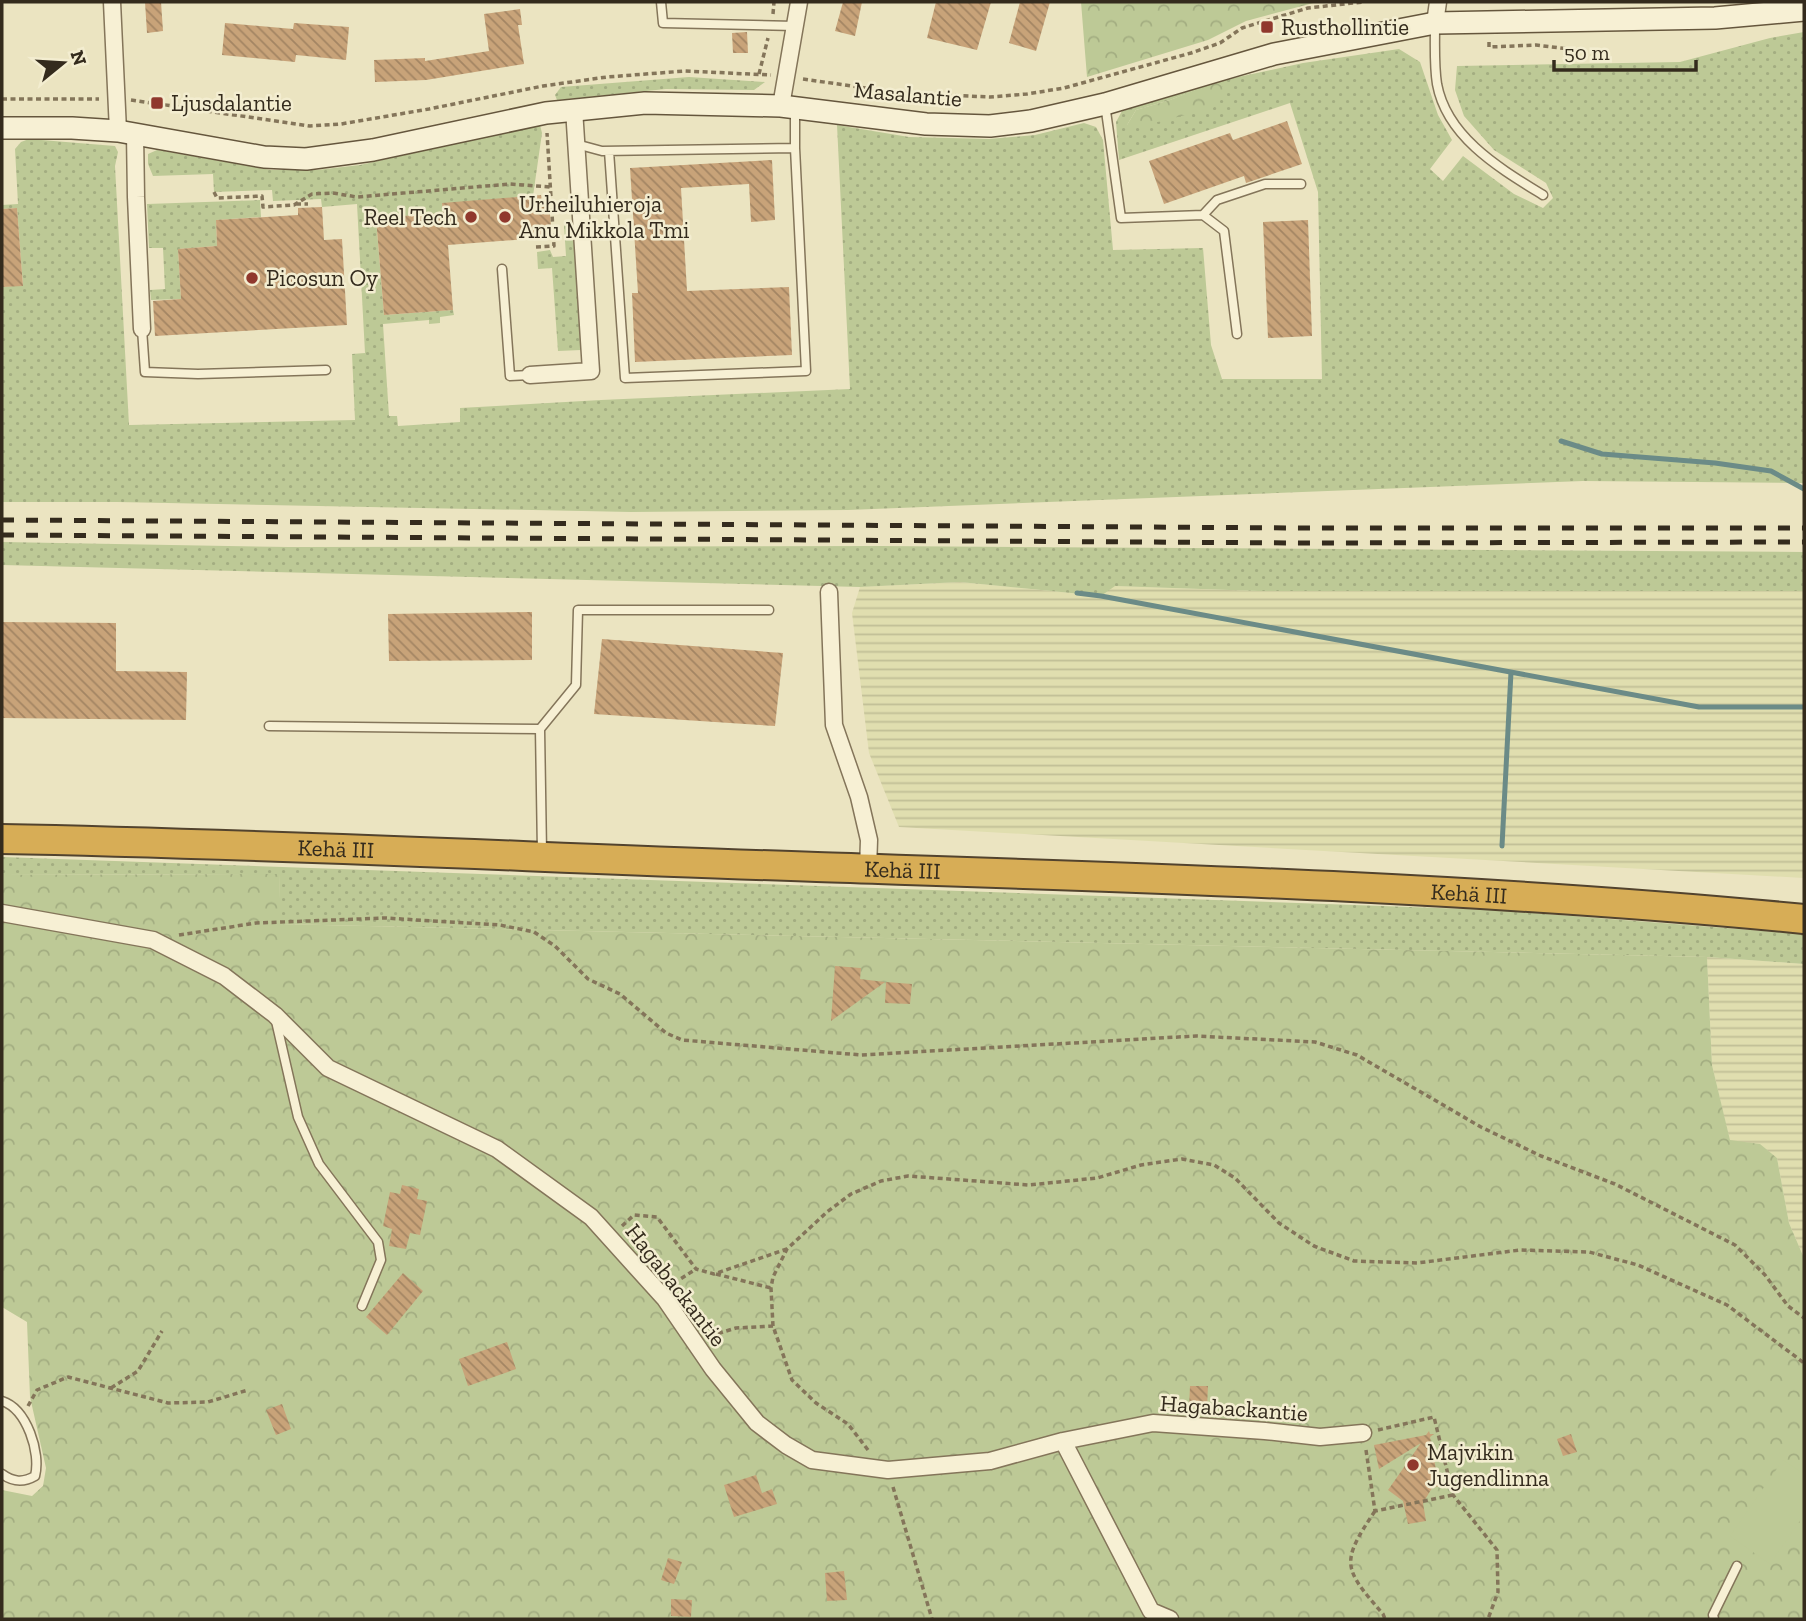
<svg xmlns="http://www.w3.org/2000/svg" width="1806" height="1621" font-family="'Zilla Slab',serif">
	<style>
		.farmland { fill: url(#farmland-rules) }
		.grass { fill: url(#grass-dots) }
		.forest { fill: url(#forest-crowns) }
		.garden { fill: #bdc996 }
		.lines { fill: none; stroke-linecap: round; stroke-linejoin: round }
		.stream { stroke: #6b8b87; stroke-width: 5 }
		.building { fill: url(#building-back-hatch) }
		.lane-casing { stroke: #84755a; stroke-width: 11 }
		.street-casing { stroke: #84755a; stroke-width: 19 }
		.secondary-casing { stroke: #65563d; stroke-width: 24 }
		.highway-casing { stroke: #52432e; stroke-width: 32 }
		.path { stroke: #84755a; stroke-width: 3.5; stroke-dasharray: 5 3.5; stroke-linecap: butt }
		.lane { stroke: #f7f0d4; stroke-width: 8 }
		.street { stroke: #f7f0d4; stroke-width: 16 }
		.secondary { stroke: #f7f0d4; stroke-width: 21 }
		.highway { stroke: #d7ad56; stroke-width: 28 }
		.rail { stroke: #342b1d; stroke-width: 5; stroke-dasharray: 12 12; stroke-linecap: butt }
		.poi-dot { fill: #90382d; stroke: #f3edd0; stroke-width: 2.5 }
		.labels { text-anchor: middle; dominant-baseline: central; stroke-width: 5; stroke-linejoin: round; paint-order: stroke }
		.poi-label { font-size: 23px; fill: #342b1d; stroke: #f3edd0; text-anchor: start }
		.street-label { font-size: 23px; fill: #342b1d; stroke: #f3edd0 }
	</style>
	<defs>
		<pattern id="farmland-rules" width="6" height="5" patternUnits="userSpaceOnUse" patternTransform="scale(1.75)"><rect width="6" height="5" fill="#e0deaf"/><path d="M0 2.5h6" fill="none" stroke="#c1bf96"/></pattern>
		<pattern id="grass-dots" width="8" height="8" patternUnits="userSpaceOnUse" patternTransform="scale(1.75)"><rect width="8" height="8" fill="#bdc996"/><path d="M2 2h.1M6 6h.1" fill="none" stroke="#a3ad81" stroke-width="1.8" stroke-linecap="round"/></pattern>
		<pattern id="forest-crowns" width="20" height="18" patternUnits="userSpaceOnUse" patternTransform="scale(1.75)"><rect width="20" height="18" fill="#bdc996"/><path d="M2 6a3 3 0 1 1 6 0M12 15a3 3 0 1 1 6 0" fill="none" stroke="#a3ad81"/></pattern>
		<pattern id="building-back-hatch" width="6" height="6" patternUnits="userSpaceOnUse" patternTransform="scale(1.75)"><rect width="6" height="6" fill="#c8a379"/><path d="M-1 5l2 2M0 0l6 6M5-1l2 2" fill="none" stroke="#a38563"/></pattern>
	</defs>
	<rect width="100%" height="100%" fill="#ebe4c1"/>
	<path class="farmland" d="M960,582L1101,596L1114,586L1258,591H1804V878L899,827L869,753L852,613L860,587Z
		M1707,957L1804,964V1258L1789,1223L1777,1158L1759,1144L1730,1141L1712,1065Z"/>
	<path class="grass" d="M1804,32V483L1583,481L848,510L631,512L117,502H2V287L23,285L17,208L2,209V205L18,204L15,149L21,142L29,139L115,146L118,152L115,166L129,425L355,420L352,354L365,353L357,204L322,207L321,199L273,201L272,190L214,192L213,174L153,176L148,164V154L157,150L271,170H317L360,165L540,125L542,133L533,196L442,204L443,213L376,219L384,315L453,310L454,315L440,317V323L429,324V320L383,324L389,416H397L398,426L460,422V408L601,400L850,389L837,125L909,137L989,139L1035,135L1084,123L1096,127L1103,140L1113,250L1203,248L1211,345L1222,379H1322L1318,192L1290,103L1119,160L1116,122L1122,111L1211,84L1170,100L1136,110L1127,125L1215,82L1303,63L1399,49L1420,62L1438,115L1452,140L1430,169L1443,181L1463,156L1514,194L1543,208L1553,198L1546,183L1494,150L1464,116L1455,90L1457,66L1680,62L1770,38Z
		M689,77L765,82L754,90L666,89L557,100L555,95L561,87Z
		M260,200L261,217L216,220L217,246L178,249L181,299L151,300L150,290L165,289L163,248H149L147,204Z
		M564,225L571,228L575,238L581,350L558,351L552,268L538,269L537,252L550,250L553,257L566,256Z
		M2,542L289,547L880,546L1804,552V591H1258L1115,586L1101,596L960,582L860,587L2,565Z
		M2,857L1494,910L1804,934V964L1707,957L278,924L280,874L2,875Z"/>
	<path class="forest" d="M1081,2H1317L1246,21L1208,40L1087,77Z
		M1215,82L1229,90L1213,108L1130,129L1127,125L1136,110L1170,100Z
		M280,874L279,924L1707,957L1712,1065L1730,1140L1760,1144L1777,1158L1789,1223L1804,1258V1619H2V1490L32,1496L43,1486L46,1468L30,1397L27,1322L2,1307V875Z"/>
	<path class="garden" d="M1783,1460L1804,1474V1515L1770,1564L1730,1536Z"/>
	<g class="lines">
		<path class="stream" d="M1561,441L1602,454L1715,463L1771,471L1804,489
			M1077,593L1101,596L1699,707H1804
			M1502,846L1511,672"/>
	</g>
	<path class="building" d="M145,2H161L163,31L147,33Z
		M843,2H862L855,36L835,31Z
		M936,2H991L977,50L927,38Z
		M1020,2H1050L1036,51L1009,43Z
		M520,9L522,25H518L524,64L426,80L375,82L374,60L425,58V61L489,51L484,14Z
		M225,23L293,29L294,23L349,27L346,60L296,55L295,62L222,55Z
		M747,32L748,53H733L732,33Z
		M1287,121L1302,164L1246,183L1244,176L1164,204L1149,161L1230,133L1233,140Z
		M772,160L775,220L751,222L749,184L681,188L687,291L789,287L792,355L635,362L632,293H638L630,168Z
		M541,195L542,203H549L552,237L448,245L453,310L384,315L376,218L443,213L442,203Z
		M322,207L324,240L342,239L347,325L155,336L153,301L181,299L178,249L217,246L216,220L298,215V208Z
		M17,208L23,286L2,287V209Z
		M1308,220L1312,336L1268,338L1263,222Z
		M532,612V660L389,661L388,614Z
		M2,622L116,623V671L187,672L186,720L2,718Z
		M602,639L783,653L775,726L594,714Z
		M835,966L861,968L860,979L885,982L831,1021Z
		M886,982L912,984L910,1004L885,1003Z
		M402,1185L419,1189L417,1199L427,1201L420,1235L410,1233L406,1249L389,1246L392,1229L383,1226L390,1192L400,1194Z
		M403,1273L423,1291L387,1335L366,1317Z
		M507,1342L516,1369L468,1386L459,1359Z
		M1190,1386H1208L1207,1407H1189Z
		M282,1404L291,1429L276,1435L266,1410Z
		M1429,1431L1430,1434H1434L1430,1437L1439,1486L1432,1488L1423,1503L1426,1521L1408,1524L1403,1501L1388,1490L1421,1443L1379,1469L1374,1445L1426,1435Z
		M1571,1434L1577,1452L1563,1456L1557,1439Z
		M756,1475L762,1493L772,1489L777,1504L734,1517L724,1485Z
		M668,1558L682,1562L674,1584L661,1580Z
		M844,1571L847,1600L827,1601L825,1573Z
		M671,1599L692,1600L691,1617L671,1616Z"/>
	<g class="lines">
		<defs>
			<path id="lane" d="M661,2L663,23L795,26
				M1435,25C1435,44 1434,65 1437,84C1447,138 1501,169 1543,195
				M1105,104L1121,218L1203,215L1224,231L1237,334
				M576,144L602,151L795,148V109
				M609,151L625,378L806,371L795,148
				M1203,215L1217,200L1265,184H1301
				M502,269L510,376L530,375
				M142,329L145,372L198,374L326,370
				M269,726L540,729
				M540,729L576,685L578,610H769
				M540,729L542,852
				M276,1021L298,1117L319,1164L378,1242L381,1260L362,1306
				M2,1401C27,1409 41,1453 35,1476C23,1483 13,1482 2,1474
				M1714,1619L1713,1615L1737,1566"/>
			<path id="street" d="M112,2L118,131
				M1435,23L1438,2
				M781,106L799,2
				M135,134L136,197L142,329
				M530,375L591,371L574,109
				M829,592L834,725L859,797L869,840L868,869
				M2,913L153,940L224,976L275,1015L328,1068L497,1149L591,1217L665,1299L713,1369L757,1423L786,1445L812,1460L888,1470L990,1461L1063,1441L1153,1423L1265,1431L1320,1437L1363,1433
				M1063,1441L1151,1611L1170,1619"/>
			<path id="secondary" d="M2,128H72L118,131L264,157L306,159L373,150L546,113L645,103L781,106L926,124L990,126L1031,121L1105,104L1274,54L1435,23L1715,18L1804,10"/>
			<g id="highway">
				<path id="s1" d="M2,839C274,844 546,858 817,867C1146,878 1477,887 1804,919"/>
			</g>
		</defs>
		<use href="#lane" class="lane-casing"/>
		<use href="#street" class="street-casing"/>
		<use href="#secondary" class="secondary-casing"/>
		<use href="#highway" class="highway-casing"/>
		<path class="path" d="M773,14L774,2
			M1489,42V47L1536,45L1586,51
			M759,74L768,38
			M803,79L900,93L990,97L1027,94L1064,88L1191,53L1220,43L1242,28L1308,8L1363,2
			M2,99H99
			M131,100L310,126L341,124L429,109L543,86L607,77L685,71L771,75
			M214,192L217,198L262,196L263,207L294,205L312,194L333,193L357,197L510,184L551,187
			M296,204H308
			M536,247L554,246L547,133
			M179,935L256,923L385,918L500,925L534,932L555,946L588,979L620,994L666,1033L682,1040L861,1055L1196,1036L1315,1042L1357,1055L1481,1127L1541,1156L1615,1184L1735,1245L1765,1275L1788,1306L1804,1318
			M622,1226L634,1215L657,1217L696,1269L714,1274L787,1249
			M716,1274L771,1288
			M674,1283L696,1269
			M710,1336L736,1328L773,1326
			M111,1388L138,1371L162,1331
			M28,1406L37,1390L68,1377L168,1403L208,1402L248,1390
			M1378,1430L1434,1417L1453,1495L1497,1550L1498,1592L1488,1619
			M868,1450L848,1424L816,1403L792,1380L773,1326L771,1288L773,1277L787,1249L827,1212L851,1194L881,1181L908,1176L1029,1185L1097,1178L1141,1165L1182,1159L1214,1165L1235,1178L1279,1223L1314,1246L1354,1261L1417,1263L1520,1250L1589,1252L1638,1265L1727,1305L1804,1363
			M1366,1450L1375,1511L1453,1495
			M893,1487L932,1619
			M1375,1511C1340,1563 1343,1568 1383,1614L1385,1619"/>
		<use href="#lane" class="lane"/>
		<use href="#street" class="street"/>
		<use href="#secondary" class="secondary"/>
		<use href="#highway" class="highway"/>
		<path class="rail" d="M2,520L1303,528H1804
			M2,535L1303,543L1804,542"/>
	</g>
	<g class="poi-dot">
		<rect x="1260" y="20" width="14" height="14" rx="3.5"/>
		<rect x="150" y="96" width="14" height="14" rx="3.5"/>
		<circle cx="471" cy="217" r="7"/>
		<circle cx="505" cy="217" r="7"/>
		<circle cx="252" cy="278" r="7"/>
		<circle cx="1413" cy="1465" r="7"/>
	</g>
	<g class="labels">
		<g class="poi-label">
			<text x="1281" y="27">Rusthollintie</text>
			<text x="171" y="103">Ljusdalantie</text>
			<text x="519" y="204">Urheiluhieroja<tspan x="519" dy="26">Anu Mikkola Tmi</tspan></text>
			<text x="457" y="217" text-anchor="end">Reel Tech</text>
			<text x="266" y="278">Picosun Oy</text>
			<text x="1427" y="1452">Majvikin<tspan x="1427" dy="26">Jugendlinna</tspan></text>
		</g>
		<g class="street-label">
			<text transform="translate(908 94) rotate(5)">Masalantie</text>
			<text stroke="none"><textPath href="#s1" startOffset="334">Kehä III</textPath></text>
			<text stroke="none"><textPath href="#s1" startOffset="901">Kehä III</textPath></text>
			<text stroke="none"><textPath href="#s1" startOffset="1468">Kehä III</textPath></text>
			<text transform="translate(676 1285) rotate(52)">Hagabackantie</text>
			<text transform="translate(1234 1408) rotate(4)">Hagabackantie</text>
		</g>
	</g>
	<rect width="1806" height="1621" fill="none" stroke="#342b1d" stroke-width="7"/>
	<g transform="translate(63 63) rotate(72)" stroke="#f3edd0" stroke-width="5" paint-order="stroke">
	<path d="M0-5L12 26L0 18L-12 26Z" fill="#342b1d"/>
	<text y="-10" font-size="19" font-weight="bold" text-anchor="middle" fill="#342b1d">N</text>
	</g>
	<path d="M1554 60v10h142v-10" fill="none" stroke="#342b1d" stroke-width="3.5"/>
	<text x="1564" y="60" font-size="21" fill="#342b1d" stroke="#f3edd0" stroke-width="5" paint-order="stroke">50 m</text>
</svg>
